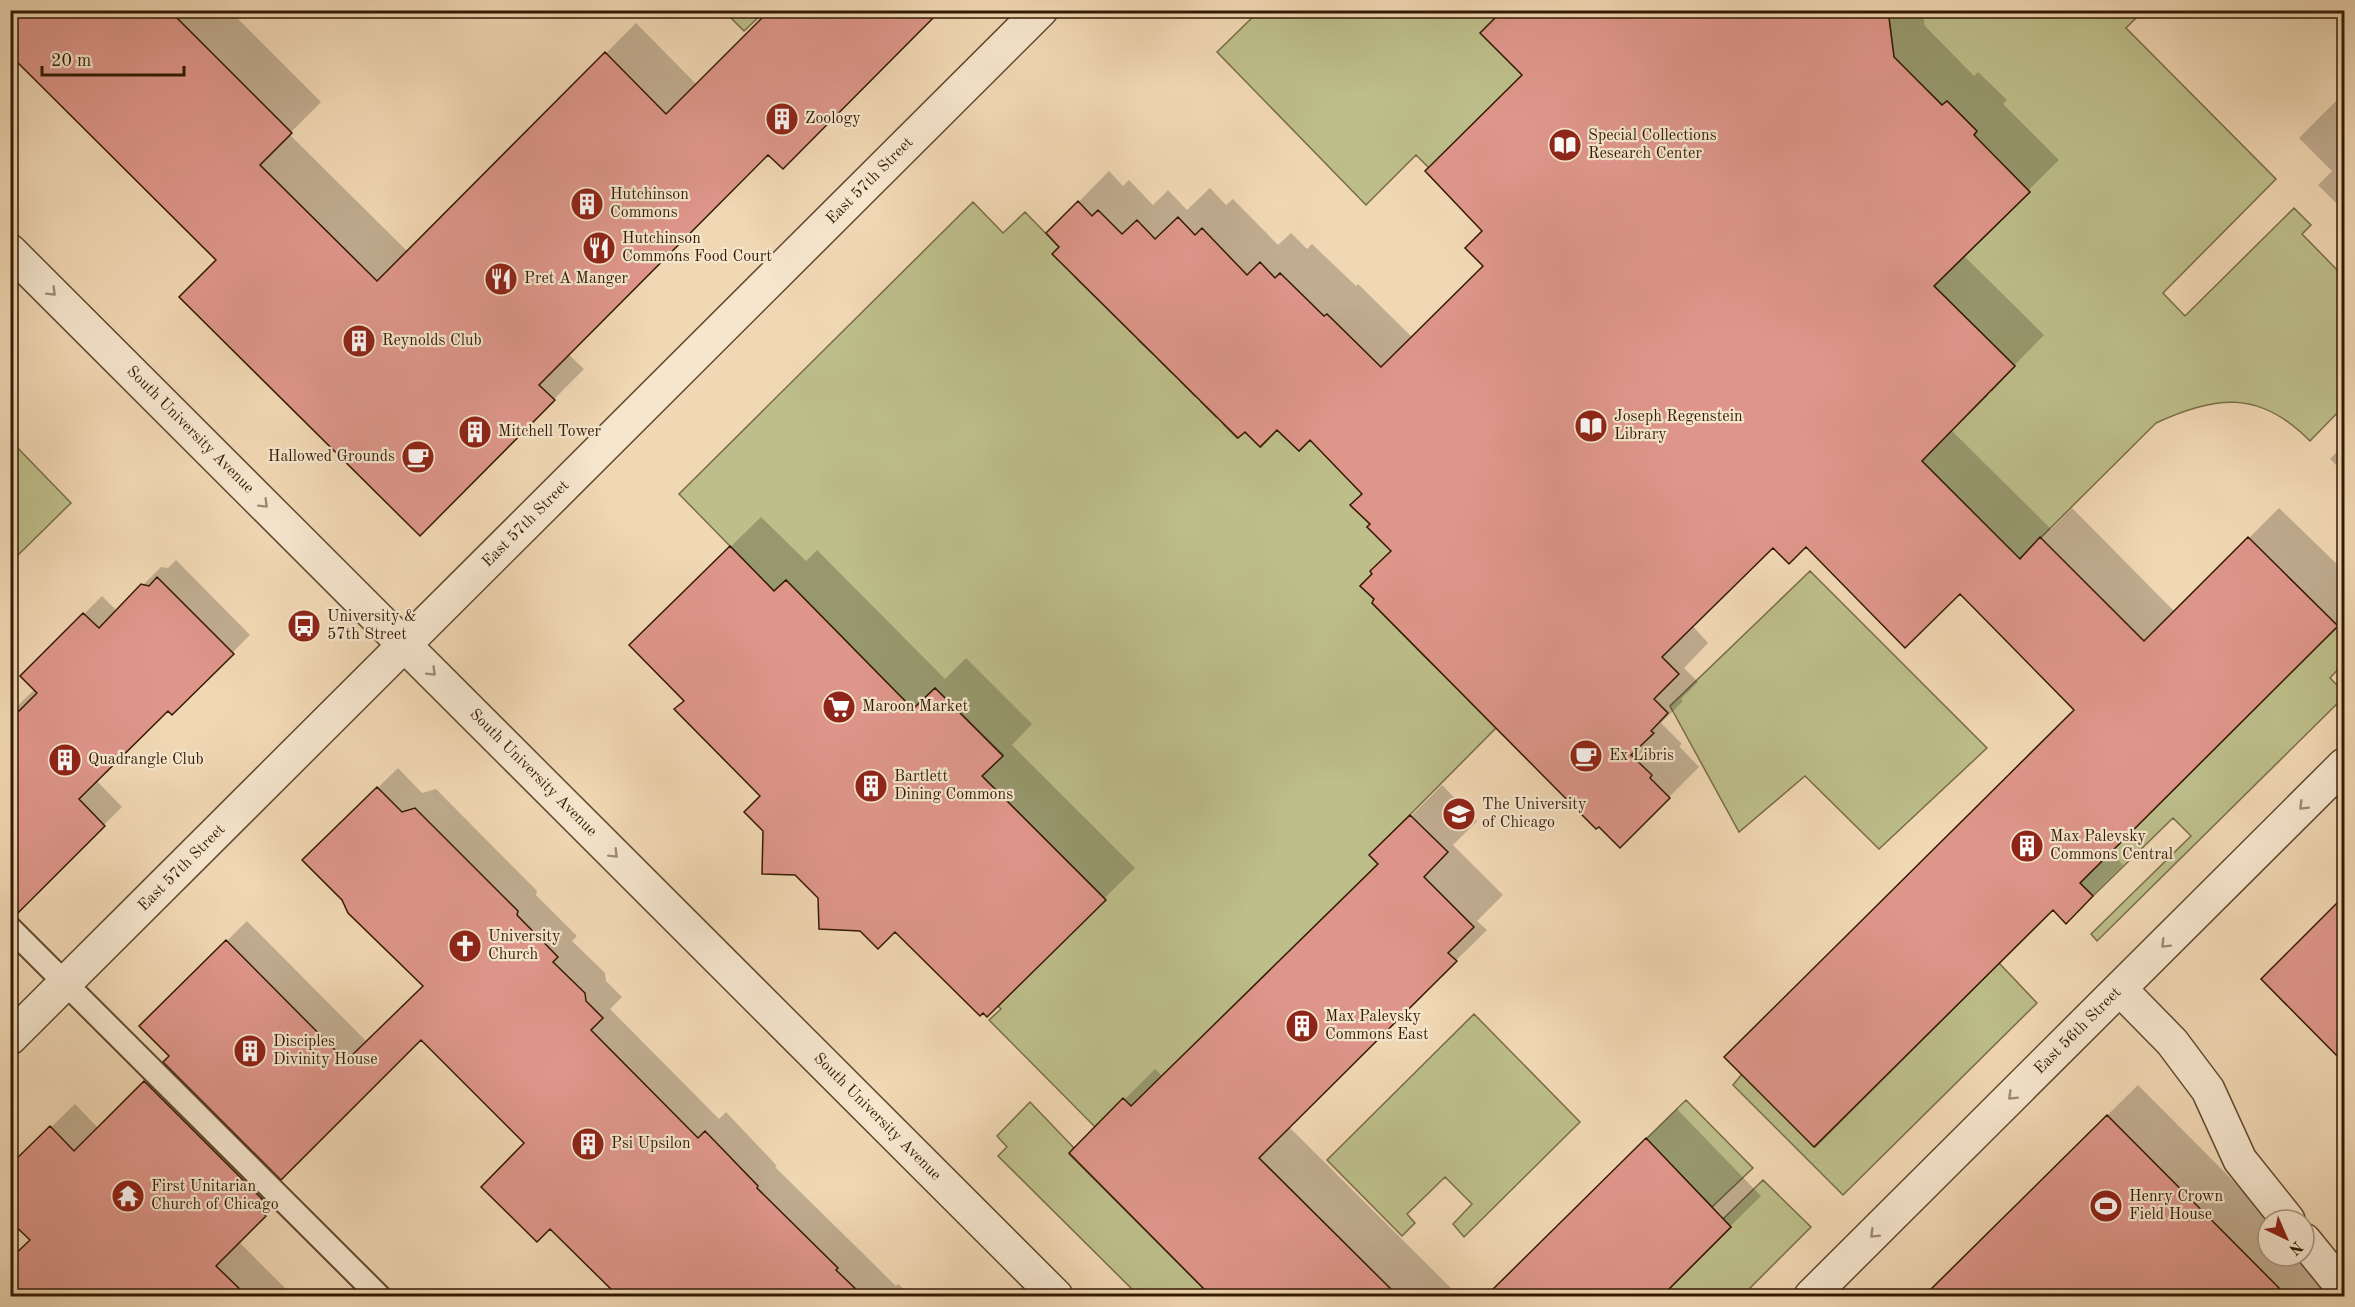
<svg xmlns="http://www.w3.org/2000/svg" width="2355" height="1307" font-family="'Old Standard TT',serif">
	<style>
		.green { fill: #bdbe8a; stroke: #786c46; stroke-width: 1.5 }
		.shadow { fill: #0003 }
		.building { fill: #de968a; stroke: #331a02; stroke-width: 1.5 }
		.lines { fill: none; stroke-linecap: round; stroke-linejoin: round }
		.service-casing { stroke: #624a2e; stroke-width: 26 }
		.pedestrian-casing { stroke: #624a2e; stroke-width: 36 }
		.minor-casing { stroke: #624a2e; stroke-width: 36 }
		.tertiary-casing { stroke: #624a2e; stroke-width: 36 }
		.service { stroke: #f6e6ce; stroke-width: 22 }
		.pedestrian { stroke: #f6e6ce; stroke-width: 33 }
		.minor { stroke: #f6e6ce; stroke-width: 33 }
		.tertiary { stroke: #f6e6ce; stroke-width: 33 }
		.oneway { stroke: #9e8a72 }
		.labels { text-anchor: middle; dominant-baseline: central; stroke-width: 4.5; stroke-linejoin: round; paint-order: stroke }
		.poi-label { font-size: 16px; fill: #331a02; stroke: #f6e6ce; text-anchor: start }
		.street-label { font-size: 16px; fill: #331a02; stroke: #f6e6ce }
	</style>
	<rect width="100%" height="100%" fill="#f1d8b4"/>
	<filter id="stains"><feTurbulence type="fractalNoise" baseFrequency=".00333" numOctaves="4"/><feColorMatrix values="0 0 0 0 .2 0 0 0 0 .09 0 0 0 0 .02 0 0 0 .5 -.17"/></filter>
	<radialGradient id="worn" r=".72"><stop offset=".6" stop-color="#630" stop-opacity="0"/><stop offset="1" stop-color="#630" stop-opacity=".3"/></radialGradient>
	<path class="green" d="M724,11H765L744,31Z
		M1259,11H1503L1523,75L1429,168L1416,155L1366,205L1217,52Z
		M1888,11H2143L2126,28L2276,179L2163,293L2185,316L2294,208L2311,225L2302,234L2344,277V406L2310,441C2260,390 2216,395 2156,423L1987,591L1921,461L1987,395L1989,388L1992,390L2015,366L1934,286L2030,192L1973,136L1977,131L1947,101L1942,105L1929,92L1927,93L1894,57Z
		M973,202L1003,233L1025,212L1059,247L1075,277L1132,333L1137,329L1138,340L1153,354L1158,349L1159,360L1173,374L1179,369L1180,381L1195,396L1200,391L1205,396L1201,402L1216,417L1221,412L1227,418L1223,424L1237,438L1245,432L1261,447L1277,430L1299,451L1312,438L1363,493L1351,506L1370,524L1367,527L1396,550L1360,586L1374,599L1372,603L1429,661L1499,725L1370,855L1378,864L1147,1091L1158,1103L1095,1127L989,1020L1001,1009L998,1006L1105,899L982,776L1003,755L935,688L913,709L786,580L774,591L679,494Z
		M10,440L71,503L16,557L10,552Z
		M1810,571L1987,748L1879,849L1805,776L1739,832L1670,706Z
		M2338,626L2344,632V663L2330,678L2344,692V697L2097,941L2091,934L2191,836L2173,818L2093,896L2080,883Z
		M1999,963L2037,1003L1843,1195L1733,1085L1742,1074L1815,1147Z
		M1474,1014L1580,1122L1464,1237L1453,1224L1472,1204L1445,1177L1407,1214L1415,1223L1402,1236L1327,1160Z
		M1686,1100L1753,1168L1712,1207L1646,1139Z
		M1030,1102L1074,1148L1069,1154L1211,1296H1139L998,1156L1007,1147L997,1136Z
		M1763,1180L1811,1227L1742,1296H1662L1731,1227L1723,1219Z"/>
	<path class="shadow" d="M10,10H229L321,102L289,134L408,252L636,23L697,85L568,354L584,369L420,534L218,260Z
		M1505,10H1922L1925,26L1974,76L1978,72L2007,100L2003,104L2059,160L1963,255L2044,335L1951,430L2051,529L2072,508L2175,612L2279,508L2344,571V617L2110,851L2123,865L2066,922L2076,710L1960,592L1806,545L1773,546L1692,625L1708,643L1684,668L1698,682L1681,699L1683,701L1661,723L1682,744L1679,746L1699,767L1620,846L1372,524L1364,494L1310,438L1278,428L1061,247L1048,233L1109,171L1123,186L1129,180L1153,205L1168,190L1187,210L1210,188L1226,205L1233,199L1278,245L1291,233L1307,249L1312,244L1356,286L1358,284L1413,338L1485,266L1484,231L1524,75Z
		M2344,93V211L2318,185L2332,171L2299,138Z
		M2344,444V473L2330,459Z
		M761,517L806,561L817,550L945,679L966,658L1032,724L1012,745L1135,868L987,1015L895,930H861L819,897L764,830L762,796L676,709L685,700L662,614Z
		M176,560L250,635L172,713L168,709L96,780L122,807L24,904L10,890V713L35,689L22,676L102,596L117,611L161,567L168,568Z
		M398,768L422,793L436,789L537,891L536,895L577,936L572,941L605,973L606,981L622,997L610,1009L719,1119L726,1112L777,1166L775,1167L896,1286L898,1284L911,1296H650L646,1293L642,1296H620L550,1227L526,1143L421,1038L278,1181L288,1192L239,1242L293,1296H10V1261L32,1240L10,1167L75,1104L98,1128L171,1056L141,1026L247,921L367,1042L425,986L304,860Z
		M1442,785L1477,821L1453,845L1503,895L1477,921L1487,930L1288,1126L1459,1296H1213L1071,1153L1155,1069L1163,1077L1380,863L1372,855Z
		M2344,898V1061L2264,979Z
		M2138,1085L2272,1220H2268V1256H2304L2344,1296H1925Z
		M1677,1109L1761,1196L1660,1296H1487Z"/>
	<path class="building" d="M10,10H169L292,133L260,165L377,281L605,52L666,114L770,10H941L783,169L768,155L539,385L555,400L420,536L179,297L216,260L10,55Z
		M1503,10H1888L1894,57L1942,105L1947,101L1977,131L1974,135L2030,192L1934,286L2015,366L1922,461L2020,559L2040,537L2144,641L2248,537L2338,626L2080,883L2093,896L2066,924L2053,910L1814,1147L1724,1057L2074,710L1960,594L1905,648L1806,547L1789,564L1773,548L1662,657L1679,674L1654,699L1668,713L1651,731L1654,733L1631,755L1652,775L1650,778L1670,798L1620,848L1599,827L1596,829L1372,603L1374,599L1360,586L1372,574L1370,571L1391,551L1367,527L1370,524L1350,505L1362,494L1310,440L1299,451L1277,430L1260,447L1245,432L1238,438L1052,254L1059,247L1046,233L1078,201L1092,216L1098,210L1122,234L1137,220L1155,239L1178,217L1195,235L1202,228L1247,275L1260,262L1275,278L1280,273L1324,316L1327,314L1381,367L1483,266L1465,248L1482,231L1425,171L1522,75L1480,33Z
		M730,546L774,591L786,580L913,709L935,688L1003,756L982,776L1106,900L987,1017L983,1013L980,1016L895,932L878,949L860,931L819,929L818,898L795,875L762,874L763,831L744,812L760,796L674,709L684,701L629,645Z
		M157,577L234,654L172,715L168,711L79,799L105,826L15,916L10,915V720L37,693L20,676L83,613L99,628L141,584L149,586Z
		M377,787L402,812L415,808L518,911L517,915L558,957L553,962L585,993L586,1001L603,1018L591,1030L698,1138L705,1131L758,1186L757,1188L838,1268L836,1270L863,1296H618L550,1229L537,1242L481,1187L524,1143L421,1040L281,1180L163,1062L169,1056L139,1026L226,940L346,1061L423,986L348,913L342,900L302,860Z
		M1410,815L1448,852L1424,877L1474,927L1448,953L1457,961L1259,1158L1398,1296H1211L1069,1153L1123,1098L1131,1106L1378,864L1369,855Z
		M2344,896V1063L2261,979Z
		M144,1081L262,1199L255,1206L266,1216L216,1266L247,1296H10V1259L30,1240L10,1221V1165L50,1126L74,1151Z
		M2107,1115L2287,1296H1924Z
		M1646,1138L1731,1227L1662,1296H1486Z"/>
	<g class="lines">
		<defs>
			<path id="service" d="M10,928L379,1296"/>
			<path id="pedestrian" d="M2120,989L2172,1042L2208,1090L2240,1160L2288,1220
				M2304,1240L2344,1289"/>
			<path id="minor" d="M10,251L1056,1296
				M1811,1296L2344,765"/>
			<path id="tertiary" d="M10,1038L1041,10"/>
		</defs>
		<use href="#service" class="service-casing"/>
		<use href="#pedestrian" class="pedestrian-casing"/>
		<use href="#minor" class="minor-casing"/>
		<use href="#tertiary" class="tertiary-casing"/>
		<use href="#service" class="service"/>
		<use href="#pedestrian" class="pedestrian"/>
		<use href="#minor" class="minor"/>
		<use href="#tertiary" class="tertiary"/>
	</g>
	<defs><path id="oneway-chevron" d="M-2-3.5L2.5 0L-2 3.5" fill="none" stroke-width="1.6" stroke-linecap="round" stroke-linejoin="round" transform="scale(1.5)"/></defs>
	<g class="oneway">
		<use href="#oneway-chevron" transform="translate(52 292) rotate(45)"/>
		<use href="#oneway-chevron" transform="translate(264 504) rotate(45)"/>
		<use href="#oneway-chevron" transform="translate(432 672) rotate(45)"/>
		<use href="#oneway-chevron" transform="translate(2303 806) rotate(135)"/>
		<use href="#oneway-chevron" transform="translate(614 854) rotate(45)"/>
		<use href="#oneway-chevron" transform="translate(2165 944) rotate(135)"/>
		<use href="#oneway-chevron" transform="translate(2012 1096) rotate(135)"/>
		<use href="#oneway-chevron" transform="translate(1874 1234) rotate(135)"/>
	</g>
	<defs>
		<symbol id="building-disc" viewBox="-11 -11 22 22"><circle r="9.5" fill="#8f2418" stroke="#f6e6ce"/><path d="M-4-6H4V6H1V3H-1V6H-4ZM-2.5-4.3h1.7v1.8h-1.7ZM.8-4.3h1.7v1.8H.8ZM-2.5-1h1.7V.8h-1.7ZM.8-1h1.7V.8H.8Z" fill="#fff"/></symbol>
		<symbol id="library-disc" viewBox="-11 -11 22 22"><circle r="9.5" fill="#8f2418" stroke="#f6e6ce"/><path d="M-6-4Q-3-5.5-.7-3.5V5Q-3 3-6 4ZM6-4Q3-5.5 .7-3.5V5Q3 3 6 4Z" fill="#fff"/></symbol>
		<symbol id="restaurant-disc" viewBox="-11 -11 22 22"><circle r="9.5" fill="#8f2418" stroke="#f6e6ce"/><path d="M-5-6h1v4h1v-4h1v4h1v-4h1v5L-1.5 .5V6h-2V.5L-5-1ZM5-6V6H3V1.5H1.5Q1.5-4 5-6Z" fill="#fff"/></symbol>
		<symbol id="cafe-disc" viewBox="-11 -11 22 22"><circle r="9.5" fill="#8f2418" stroke="#f6e6ce"/><path d="M-5.5-4.5H6V0H3Q3 3.5 0 3.5H-2.5Q-5.5 3.5-5.5 0ZM3-3.2v2h1.7v-2ZM-6 4.5H4V6H-6Z" fill="#fff"/></symbol>
		<symbol id="bus-disc" viewBox="-11 -11 22 22"><circle r="9.5" fill="#8f2418" stroke="#f6e6ce"/><path d="M-5-6H5V4H4V6H2V4H-2V6H-4V4H-5ZM-3.5-4V0h7V-4ZM-3.5 1.2v1.5H-2V1.2ZM2 1.2v1.5H3.5V1.2Z" fill="#fff"/></symbol>
		<symbol id="supermarket-disc" viewBox="-11 -11 22 22"><circle r="9.5" fill="#8f2418" stroke="#f6e6ce"/><path d="M-6-5.5h2.5l.6 2H6L4.5 2H-2.5L-4.4-4H-6ZM-1.5 3.2a1.3 1.3 0 1 0 .1 0ZM3 3.2a1.3 1.3 0 1 0 .1 0Z" fill="#fff"/></symbol>
		<symbol id="university-disc" viewBox="-11 -11 22 22"><circle r="9.5" fill="#8f2418" stroke="#f6e6ce"/><path d="M0-5L7-2L0 1L-7-2ZM-4 1L0 2.5L4 1V4Q0 6-4 4Z" fill="#fff"/></symbol>
		<symbol id="church-disc" viewBox="-11 -11 22 22"><circle r="9.5" fill="#8f2418" stroke="#f6e6ce"/><path d="M-1.2-6h2.4v3.5h3.3v2.4h-3.3V6h-2.4V-.1h-3.3v-2.4h3.3Z" fill="#fff"/></symbol>
		<symbol id="temple-disc" viewBox="-11 -11 22 22"><circle r="9.5" fill="#8f2418" stroke="#f6e6ce"/><path d="M0-6L5-2H3V0L6.5 2.5H4V6H1.5V3h-3V6H-4V2.5H-6.5L-3 0V-2H-5Z" fill="#fff"/></symbol>
		<symbol id="stadium-disc" viewBox="-11 -11 22 22"><circle r="9.5" fill="#8f2418" stroke="#f6e6ce"/><path d="M0-5a6.5 5 0 1 0 0 10a6.5 5 0 1 0 0-10ZM-3.5-1.8h7v3.6h-7Z" fill="#fff"/></symbol>
	</defs>
	<g fill-rule="evenodd">
		<use href="#building-disc" x="763" y="100" width="38" height="38"/>
		<use href="#library-disc" x="1546" y="126" width="38" height="38"/>
		<use href="#building-disc" x="568" y="185" width="38" height="38"/>
		<use href="#restaurant-disc" x="580" y="229" width="38" height="38"/>
		<use href="#restaurant-disc" x="482" y="260" width="38" height="38"/>
		<use href="#building-disc" x="340" y="322" width="38" height="38"/>
		<use href="#library-disc" x="1572" y="407" width="38" height="38"/>
		<use href="#building-disc" x="456" y="413" width="38" height="38"/>
		<use href="#cafe-disc" x="399" y="438" width="38" height="38"/>
		<use href="#bus-disc" x="285" y="607" width="38" height="38"/>
		<use href="#supermarket-disc" x="820" y="688" width="38" height="38"/>
		<use href="#cafe-disc" x="1567" y="737" width="38" height="38"/>
		<use href="#building-disc" x="46" y="741" width="38" height="38"/>
		<use href="#building-disc" x="852" y="767" width="38" height="38"/>
		<use href="#university-disc" x="1440" y="795" width="38" height="38"/>
		<use href="#building-disc" x="2008" y="827" width="38" height="38"/>
		<use href="#church-disc" x="446" y="927" width="38" height="38"/>
		<use href="#building-disc" x="1283" y="1007" width="38" height="38"/>
		<use href="#building-disc" x="231" y="1032" width="38" height="38"/>
		<use href="#building-disc" x="569" y="1125" width="38" height="38"/>
		<use href="#temple-disc" x="109" y="1177" width="38" height="38"/>
		<use href="#stadium-disc" x="2087" y="1187" width="38" height="38"/>
	</g>
	<g class="labels">
		<g class="poi-label">
			<text x="805" y="119">Zoology</text>
			<text x="1588" y="136">Special Collections<tspan x="1588" dy="18">Research Center</tspan></text>
			<text x="610" y="195">Hutchinson<tspan x="610" dy="18">Commons</tspan></text>
			<text x="622" y="239">Hutchinson<tspan x="622" dy="18">Commons Food Court</tspan></text>
			<text x="524" y="279">Pret A Manger</text>
			<text x="382" y="341">Reynolds Club</text>
			<text x="1614" y="417">Joseph Regenstein<tspan x="1614" dy="18">Library</tspan></text>
			<text x="498" y="432">Mitchell Tower</text>
			<text x="395" y="457" text-anchor="end">Hallowed Grounds</text>
			<text x="327" y="617">University &amp;<tspan x="327" dy="18">57th Street</tspan></text>
			<text x="862" y="707">Maroon Market</text>
			<text x="1609" y="756">Ex Libris</text>
			<text x="88" y="760">Quadrangle Club</text>
			<text x="894" y="777">Bartlett<tspan x="894" dy="18">Dining Commons</tspan></text>
			<text x="1482" y="805">The University<tspan x="1482" dy="18">of Chicago</tspan></text>
			<text x="2050" y="837">Max Palevsky<tspan x="2050" dy="18">Commons Central</tspan></text>
			<text x="488" y="937">University<tspan x="488" dy="18">Church</tspan></text>
			<text x="1325" y="1017">Max Palevsky<tspan x="1325" dy="18">Commons East</tspan></text>
			<text x="273" y="1042">Disciples<tspan x="273" dy="18">Divinity House</tspan></text>
			<text x="611" y="1144">Psi Upsilon</text>
			<text x="151" y="1187">First Unitarian<tspan x="151" dy="18">Church of Chicago</tspan></text>
			<text x="2129" y="1197">Henry Crown<tspan x="2129" dy="18">Field House</tspan></text>
		</g>
		<g class="street-label">
			<text transform="translate(870 181) rotate(-45)">East 57th Street</text>
			<text transform="translate(190 430) rotate(45)">South University Avenue</text>
			<text transform="translate(526 524) rotate(-45)">East 57th Street</text>
			<text transform="translate(533 773) rotate(45)">South University Avenue</text>
			<text transform="translate(182 868) rotate(-45)">East 57th Street</text>
			<text transform="translate(2078 1031) rotate(-45)">East 56th Street</text>
			<text transform="translate(877 1117) rotate(45)">South University Avenue</text>
		</g>
	</g>
	<rect width="2355" height="1307" fill="none" stroke="#f1d8b4" stroke-width="36"/>
	<rect x="12" y="12" width="2331" height="1283" fill="none" stroke="#331a02" stroke-width="3"/>
	<rect x="18" y="18" width="2319" height="1271" fill="none" stroke="#331a02" stroke-width="1.5"/>
	<g transform="translate(2286 1238) rotate(136)"><circle r="28" fill="#f6e6ce" stroke="#a8947c" stroke-width="1.5"/>
	<path d="M0-4.5L10 22L0 15L-10 22Z" fill="#8f2418"/>
	<text y="-9" font-size="16" font-weight="bold" text-anchor="middle" fill="#331a02">N</text>
	</g>
	<path d="M42 66v9h142v-9" fill="none" stroke="#331a02" stroke-width="3"/>
	<text x="51" y="66" font-size="18" fill="#331a02" stroke="#f6e6ce" stroke-width="4.5" paint-order="stroke">20 m</text>
	<rect width="100%" height="100%" filter="url(#stains)"/>
	<rect width="100%" height="100%" fill="url(#worn)"/>
</svg>
